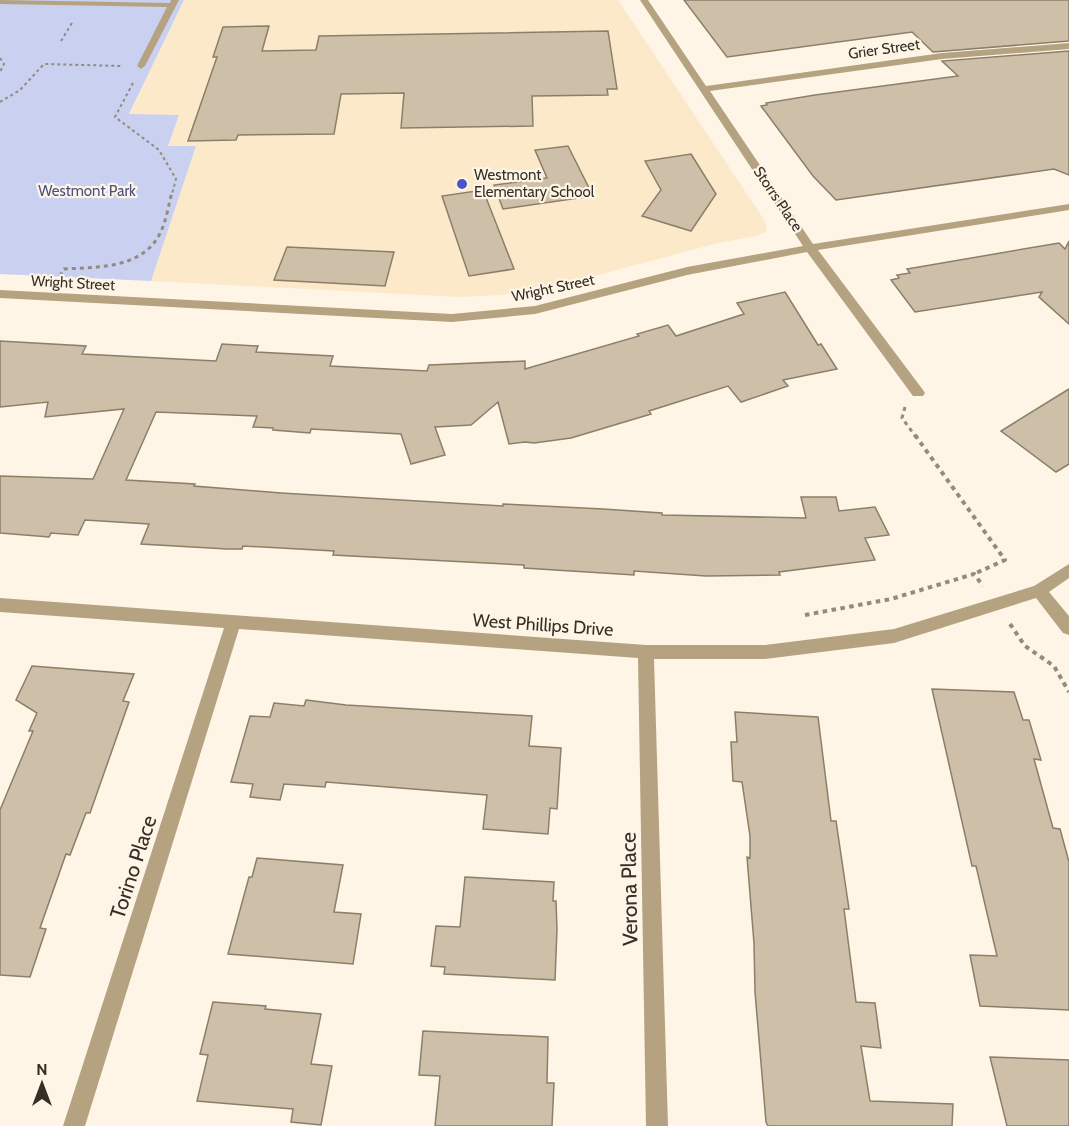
<svg xmlns="http://www.w3.org/2000/svg" width="1069" height="1126" font-family="Cabin,sans-serif">
	<style>
		.built { fill: #fce9c9 }
		.green { fill: #c9d0f0 }
		.building { fill: #cec0a8; stroke: #8c7e68; stroke-width: 1.5 }
		.lines { fill: none; stroke-linecap: round; stroke-linejoin: round }
		.path-far2 { stroke: #928b7f; stroke-width: 2; stroke-dasharray: 3 3; stroke-linecap: butt }
		.path-far1 { stroke: #928b7f; stroke-width: 3; stroke-dasharray: 4 4; stroke-linecap: butt }
		.path { stroke: #928b7f; stroke-width: 4; stroke-dasharray: 4.5 4.5; stroke-linecap: butt }
		.lane { fill: #b5a281; fill-rule: evenodd }
		.street { fill: #b5a281; fill-rule: evenodd }
		.poi-dot { fill: #4c53c9; stroke: #fef5e6; stroke-width: 2 }
		.labels { text-anchor: middle; dominant-baseline: central; stroke-width: 4.5; stroke-linejoin: round; paint-order: stroke }
		.far-street-label { font-size: 15px; fill: #352f26; stroke: #fef5e6 }
		.far-poi-label { font-size: 15px; fill: #352f26; stroke: #fef5e6; text-anchor: start }
		.far-park-label { font-size: 15px; fill: #485182; stroke: #fef5e6 }
		.street-label { font-size: 18px; fill: #352f26; stroke: #fef5e6 }
		.near-street-label { font-size: 21px; fill: #352f26; stroke: #fef5e6 }
	</style>
	<rect width="100%" height="100%" fill="#fef5e6"/>
	<path class="built" d="M184,0H618L765,221L767,231L756,236L718,243L553,287L501,295L460,297L151,281L196,146H167L179,116L129,115Z"/>
	<path class="green" d="M0,0H184L129,114L179,115L168,146H196L151,281L0,274Z"/>
	<path class="building" d="M684,0H1069V41L933,52L912,32L727,57Z
		M269,26L262,51L316,50L319,36L608,31L617,89H607L608,95L532,96L533,126L401,128L404,93L341,94L334,134L238,135L236,140L188,141L217,57H213L223,27Z
		M1069,51V175L1054,169L836,200L813,176L761,106L767,105L766,103L815,95L958,76L942,61Z
		M568,146L593,196L503,209L494,185L547,178L535,150Z
		M691,154L716,194L691,231L642,216L661,190L645,161Z
		M483,190L514,269L469,276L442,196Z
		M1069,241V324L1039,297L1042,292L915,312L891,280L899,278L897,275L910,273L907,269L1059,243L1065,249Z
		M287,247L394,252L385,286L274,280Z
		M785,292L818,345L821,344L837,369L783,380L788,386L741,402L728,386L649,411L651,414L571,438L534,443L525,442L509,444L498,402L471,425L435,427L445,455L411,464L401,434L311,429L310,433L273,430V428L253,427L257,416L156,412L126,480L195,484L194,486L281,493L503,506V504L603,509L662,513V515L806,518L801,497H836L839,511L875,507L889,535L865,538L875,560L779,572L780,575L706,576L634,571V575L524,568V565L333,555L334,551L243,546L242,549H227L141,544L149,524L85,520L78,535L51,533L49,537L0,533V476L93,479L124,409L45,417L48,402L0,407V341L86,346L82,354L216,361L222,344L258,346L256,352L333,356L330,366L427,371L429,365L525,361V369L639,336L637,334L668,325L676,336L744,314L737,303Z
		M1069,389V464L1056,472L1001,431Z
		M32,666L134,674L123,701L129,702L90,813H86L70,855L66,854L40,928L46,929L30,977L0,975V810L33,731H29L37,713L16,700Z
		M932,689L1014,692L1023,720H1029L1041,760L1034,759L1053,828L1060,829L1069,862V1010L980,1006L970,955L997,956L976,866H972Z
		M306,700L346,705L532,716L529,746L561,748L557,809L550,808L548,834L483,829L487,795L326,782L325,787L284,784L280,800L250,797L253,784L231,782L250,716L270,717L274,703L304,706Z
		M735,712L818,717L831,821H836L849,909H844L856,1002L875,1003L881,1048L861,1046L870,1101L953,1104L952,1126H768L766,1122L755,992L754,943L747,857L750,858V836L742,782L733,781L731,742H737Z
		M257,858L343,865L334,912L361,914L353,964L228,954L249,877H252Z
		M465,877L554,882L553,901H556L557,929L555,980L444,974L445,967L431,966L436,926L460,927Z
		M213,1002L266,1006L265,1009L321,1014L311,1064L332,1066L321,1125L291,1122L293,1109L197,1101L208,1055L200,1054Z
		M423,1031L548,1037L547,1083H554L552,1126H435L440,1076L419,1075Z
		M990,1057L1069,1060V1126H1007Z"/>
	<g class="lines">
		<path class="path-far2" d="M61,41L72,23
			M0,58L4,64L0,72
			M133,83L115,117L159,150L176,179L172,194
			M0,102L20,90L44,64L122,66"/>
		<path class="path-far1" d="M60,276L64,269C96,267 139,269 158,237C166,224 168,207 172,192
			M905,407L902,418L916,437"/>
		<path class="path" d="M915,435L1005,560L974,574
			M805,615L891,599L974,574L983,586
			M1010,624L1025,646L1054,666L1069,692"/>
		<path class="lane" d="M0,0L170,3L171,0H179L145,66L141,69L137,66L167,7L0,4Z"/>
		<path class="street" d="M640,0H648L706,86L942,53L1069,43V49L942,59L710,91L813,244L1069,204V210L818,250L923,390L925,393L923,396H913L807,252L687,275L535,314L452,322L0,298V290L452,314L535,306L687,267L803,246Z
			M1069,564V578L1049,592L1069,616V635L1063,633L1036,598L894,643L765,659H654L668,1126H646L638,658L239,629L85,1126H63L224,628L0,612V598L646,645H765L894,629L1034,586Z"/>
	</g>
	<circle class="poi-dot" cx="462" cy="184" r="6"/>
	<g class="labels">
		<g class="far-street-label">
			<text transform="translate(884 49) rotate(-8)">Grier Street</text>
			<text transform="translate(778 199) rotate(56)">Storrs Place</text>
			<text transform="translate(73 283) rotate(3)">Wright Street</text>
			<text transform="translate(553 288) rotate(-12)">Wright Street</text>
		</g>
		<g class="far-poi-label">
			<text x="474" y="175">Westmont<tspan x="474" dy="17">Elementary School</tspan></text>
		</g>
		<g class="far-park-label">
			<text x="87" y="191">Westmont Park</text>
		</g>
		<g class="street-label">
			<text transform="translate(543 625) rotate(4)">West Phillips Drive</text>
		</g>
		<g class="near-street-label">
			<text transform="translate(133 867) rotate(-72)">Torino Place</text>
			<text transform="translate(629 889) rotate(-91)">Verona Place</text>
		</g>
	</g>
	<g transform="translate(42 1084)" stroke="#fef5e6" stroke-width="4.5" paint-order="stroke">
	<path d="M0-4.5L10 22L0 15L-10 22Z" fill="#352f26"/>
	<text y="-9" font-size="16" font-weight="bold" text-anchor="middle" fill="#352f26">N</text>
	</g>
</svg>
